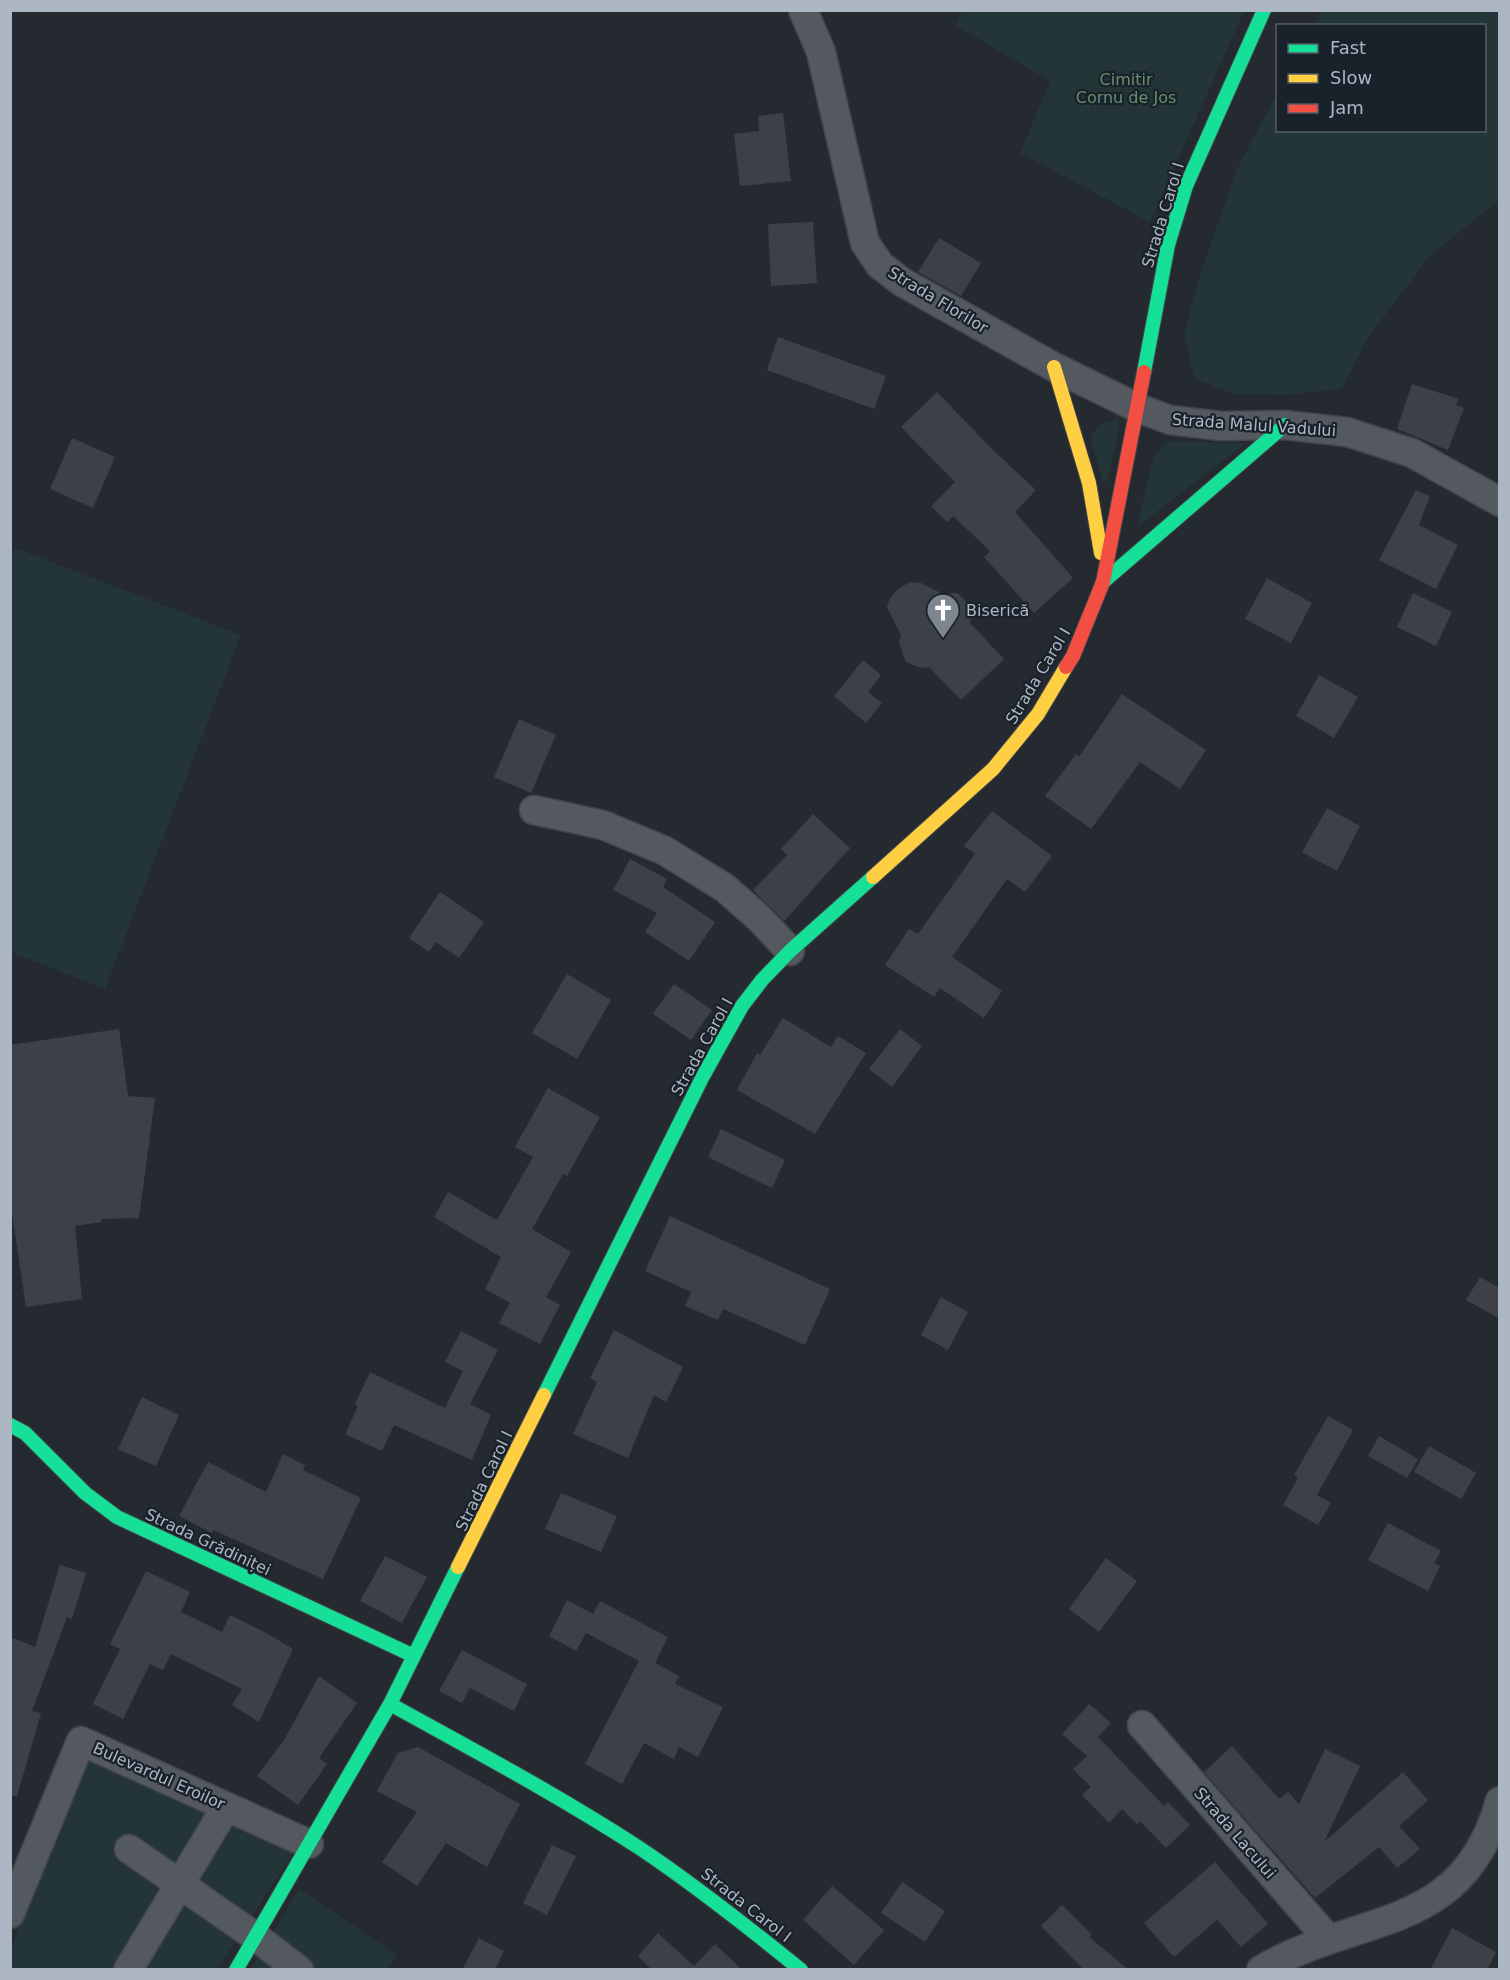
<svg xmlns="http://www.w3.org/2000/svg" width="1510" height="1980" font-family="'DejaVu Sans',sans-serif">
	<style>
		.green { fill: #233536 }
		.building { fill: #3d4147 }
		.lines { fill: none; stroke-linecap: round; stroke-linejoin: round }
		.street-casing { stroke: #41454a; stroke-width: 31 }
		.fast-casing { stroke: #41454a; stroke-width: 16 }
		.slow-casing { stroke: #41454a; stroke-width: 16 }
		.jam-casing { stroke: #41454a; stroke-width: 16 }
		.street { stroke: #54585f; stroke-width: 28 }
		.fast { stroke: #16e098; stroke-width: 14 }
		.slow { stroke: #ffcf43; stroke-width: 14 }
		.jam { stroke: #f24e42; stroke-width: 14 }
		.labels { text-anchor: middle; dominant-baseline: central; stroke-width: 4.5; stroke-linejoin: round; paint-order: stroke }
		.park-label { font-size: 16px; fill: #66926e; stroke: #19212a }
		.street-label { font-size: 16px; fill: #adb7c3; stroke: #19212a }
		.poi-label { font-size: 16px; fill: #adb7c3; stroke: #19212a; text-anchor: start }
	</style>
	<rect width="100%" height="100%" fill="#252a30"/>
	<path class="green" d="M962,11H1244L1150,222L1020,153L1050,81L955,25Z
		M1321,11H1499V200L1429,257L1369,336L1342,389L1282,395L1230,393L1194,378L1184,334L1201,271L1238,167L1277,94L1278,130H1484V26L1314,25Z
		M1117,419L1120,425L1107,482L1102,481L1091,438L1097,426Z
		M1168,441L1246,443L1137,527L1154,455Z
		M15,548L241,635L105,989L11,952L10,560Z
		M92,1755L299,1844L218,1969L11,1970V1948Z
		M299,1889L397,1955L388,1969L250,1970Z"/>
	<path class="building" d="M783,113L791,181L740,186L734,134L759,131L758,116Z
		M813,222L817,283L771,286L768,224Z
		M939,238L981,263L961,296L918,272Z
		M778,337L886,376L874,409L767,370Z
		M1412,384L1459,399L1456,405L1464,408L1448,450L1397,429Z
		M937,392L993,450L1036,490L1015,512L1073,578L1034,613L984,557L990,551L953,516L947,522L931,506L955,482L901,427Z
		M72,438L115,457L93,508L50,489Z
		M1416,490L1430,496L1419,525L1458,545L1436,589L1379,560Z
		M1267,578L1312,603L1291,643L1245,619Z
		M910,582L921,583L943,594L957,593L963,598L972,611L970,623L1004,659L961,700L929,667L921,668L906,662L899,643L901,635L887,607L890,598L898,589Z
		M1413,593L1452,612L1436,646L1397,627Z
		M863,660L881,675L868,692L882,703L866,723L834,696Z
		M1319,675L1358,697L1334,738L1296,716Z
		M1122,694L1206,750L1180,789L1140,762L1091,829L1045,796L1076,754L1079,757Z
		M519,719L556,735L531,793L494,777Z
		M1327,808L1360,826L1337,871L1302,852Z
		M992,811L1052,856L1025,892L1007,879L952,957L1002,991L984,1018L940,988L934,997L885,965L909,929L918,934L975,854L964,846Z
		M813,814L850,848L784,921L753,890L787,855L781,849Z
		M630,859L667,879L663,887L715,922L689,961L645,932L657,913L613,890Z
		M440,892L484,922L459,958L436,942L429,952L409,938Z
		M567,974L611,1000L577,1059L532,1033Z
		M674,984L712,1010L691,1040L653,1014Z
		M783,1018L831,1047L838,1036L866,1053L815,1134L737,1090L757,1053L760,1055Z
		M119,1029L128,1096L155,1098L139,1218L101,1219L102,1222L75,1226L82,1299L26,1307L10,1200V1045Z
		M900,1029L922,1046L892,1087L869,1069Z
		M548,1088L600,1117L567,1176L563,1174L532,1229L571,1252L546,1297L560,1305L540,1344L499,1323L510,1303L485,1289L501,1257L434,1217L448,1192L497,1220L533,1157L515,1147Z
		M721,1129L785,1160L772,1188L708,1157Z
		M670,1216L830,1289L805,1345L723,1309L718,1320L685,1306L691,1292L645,1271Z
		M1480,1277L1500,1288V1319L1466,1300Z
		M941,1297L968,1312L948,1350L921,1335Z
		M614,1330L683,1367L666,1402L654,1395L628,1458L573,1434L597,1382L590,1378Z
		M461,1331L498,1350L470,1404L491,1415L472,1460L394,1425L382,1451L345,1434L358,1406L355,1404L370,1372L445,1408L463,1371L445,1362Z
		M142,1397L179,1415L156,1466L118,1449Z
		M1328,1416L1353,1430L1317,1495L1331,1503L1318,1525L1283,1505L1298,1478L1294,1475Z
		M1379,1436L1418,1459L1407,1478L1368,1456Z
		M1429,1446L1476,1473L1461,1499L1414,1472Z
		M283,1454L305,1465L303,1470L361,1498L323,1579L213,1530L212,1533L179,1516L208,1462L266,1492Z
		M561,1493L617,1516L601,1552L545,1529Z
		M1388,1523L1441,1551L1434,1563L1440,1566L1428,1591L1368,1560Z
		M385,1556L427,1577L402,1623L360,1601Z
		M1106,1558L1137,1581L1099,1632L1069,1609Z
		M60,1565L86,1573L72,1619L67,1617L32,1711L41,1713L17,1796L10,1795V1637L35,1647Z
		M146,1571L190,1592L181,1612L222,1632L230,1615L268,1634L293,1649L259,1722L232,1705L242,1689L171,1654L163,1670L150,1664L123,1719L93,1704L120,1649L110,1644Z
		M567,1600L593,1614L600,1601L668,1637L655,1663L679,1676L675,1684L723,1707L698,1757L679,1747L674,1759L644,1743L622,1784L585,1764L639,1661L586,1633L576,1651L549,1636Z
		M462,1650L527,1684L514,1711L470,1688L462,1703L439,1691Z
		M319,1676L357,1703L319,1758L327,1764L298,1805L257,1776L284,1740Z
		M1089,1704L1111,1723L1098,1737L1164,1806L1168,1802L1190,1825L1166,1848L1140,1821L1137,1824L1122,1809L1109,1823L1082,1795L1091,1787L1073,1769L1087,1756L1062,1734Z
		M1232,1746L1279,1799L1288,1792L1299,1804L1325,1749L1360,1766L1324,1842L1403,1772L1428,1800L1399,1826L1420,1849L1397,1868L1379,1847L1315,1898L1204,1772Z
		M418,1747L520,1804L487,1867L446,1843L417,1886L382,1862L417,1812L377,1791L398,1753Z
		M552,1845L576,1856L547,1915L523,1903Z
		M1215,1862L1268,1924L1241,1947L1217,1920L1174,1957L1144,1923Z
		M902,1882L945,1911L925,1942L881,1913Z
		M832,1886L884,1930L854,1965L803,1920Z
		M1062,1905L1092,1935L1089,1937L1129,1970H1084L1041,1926Z
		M1452,1928L1496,1952L1487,1970H1430Z
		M658,1933L694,1966L715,1944L742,1970H652L638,1956Z
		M479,1938L504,1951L495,1970H462Z"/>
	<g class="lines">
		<defs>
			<path id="street" d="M803,10L821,52L865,243L880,265L902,282L1054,367L1138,408L1170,420L1221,426L1285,425L1347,432L1412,453L1500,502
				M534,810L603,825L665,851L725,888L760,919L790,951
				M1142,1725L1329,1940
				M129,1849L256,1937L299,1970
				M10,1914L81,1741L309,1844
				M128,1970L222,1814
				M1261,1970C1358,1912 1463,1935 1500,1801"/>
			<path id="fast" d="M1144,372L1168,245L1186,186L1264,10
				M1103,582L1285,425
				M544,1395L703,1076L742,1006L762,980L790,951L873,877
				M10,1425L25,1433L85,1493L117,1517L414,1656
				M390,1704C473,1750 558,1795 638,1847C695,1885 748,1927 801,1970
				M236,1970L390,1704L458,1567"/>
			<path id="slow" d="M1054,367L1089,483L1101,553
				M873,877L993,769L1038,714L1066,667
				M458,1567L544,1395"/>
			<path id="jam" d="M1066,667L1073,656L1103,582L1144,372"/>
		</defs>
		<use href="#street" class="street-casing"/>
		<use href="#fast" class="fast-casing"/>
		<use href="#slow" class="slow-casing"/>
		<use href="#jam" class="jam-casing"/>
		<use href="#street" class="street"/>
		<use href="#fast" class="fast"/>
		<use href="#slow" class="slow"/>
		<use href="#jam" class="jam"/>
	</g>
	<defs>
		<symbol id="church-pin" viewBox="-11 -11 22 30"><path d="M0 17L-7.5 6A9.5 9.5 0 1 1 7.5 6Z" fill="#7d8690" stroke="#19212a"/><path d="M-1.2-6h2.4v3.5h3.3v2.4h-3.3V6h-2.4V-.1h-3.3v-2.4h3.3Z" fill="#fff"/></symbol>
	</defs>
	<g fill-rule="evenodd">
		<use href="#church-pin" x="924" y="591" width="38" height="52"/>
	</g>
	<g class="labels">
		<g class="park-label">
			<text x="1126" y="79">Cimitir<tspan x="1126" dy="18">Cornu de Jos</tspan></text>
		</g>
		<g class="street-label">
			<text transform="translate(1163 215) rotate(-73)">Strada Carol I</text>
			<text transform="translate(938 300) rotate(31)">Strada Florilor</text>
			<text transform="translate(1254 425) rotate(4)">Strada Malul Vadului</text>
			<text transform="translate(1038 676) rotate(-59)">Strada Carol I</text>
			<text transform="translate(702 1047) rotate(-61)">Strada Carol I</text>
			<text transform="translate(484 1481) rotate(-64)">Strada Carol I</text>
			<text transform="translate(208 1542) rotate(25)">Strada Grădiniței</text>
			<text transform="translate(159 1776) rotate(24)">Bulevardul Eroilor</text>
			<text transform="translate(1235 1833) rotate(49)">Strada Lacului</text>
			<text transform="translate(746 1905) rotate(38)">Strada Carol I</text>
		</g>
		<g class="poi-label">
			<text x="966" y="610">Biserică</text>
		</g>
	</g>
	<rect width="1510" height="1980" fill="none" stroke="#adb7c3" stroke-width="24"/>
	<rect x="1276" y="24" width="210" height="108" fill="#19212a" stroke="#545d67" stroke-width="1.5"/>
	<rect x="1288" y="44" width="30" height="9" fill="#16e098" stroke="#545d67" stroke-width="1.5"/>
	<text x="1330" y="54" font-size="18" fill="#adb7c3">Fast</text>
	<rect x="1288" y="74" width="30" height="9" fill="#ffcf43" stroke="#545d67" stroke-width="1.5"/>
	<text x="1330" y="84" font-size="18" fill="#adb7c3">Slow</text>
	<rect x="1288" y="104" width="30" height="9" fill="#f24e42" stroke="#545d67" stroke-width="1.5"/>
	<text x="1330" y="114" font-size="18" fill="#adb7c3">Jam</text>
</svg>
